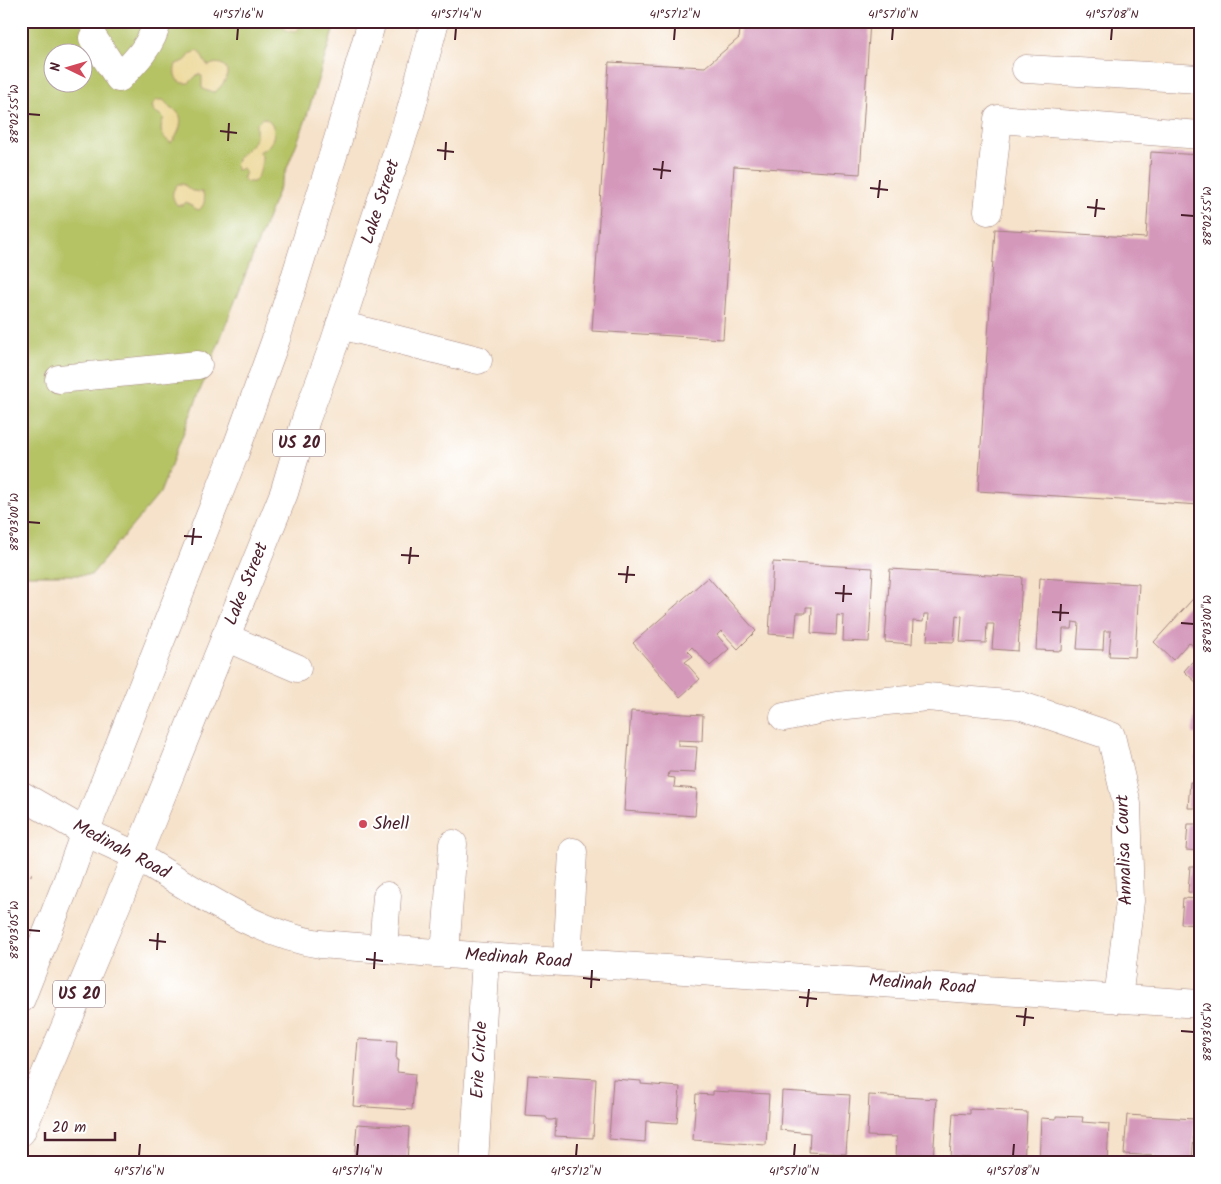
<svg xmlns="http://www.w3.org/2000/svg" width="1221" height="1184" font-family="Kalam,sans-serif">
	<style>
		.green { fill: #b5c365; stroke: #807148; fill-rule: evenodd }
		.sand { fill: #eeda9e; stroke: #9c7c64 }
		.building { fill: #d498bb }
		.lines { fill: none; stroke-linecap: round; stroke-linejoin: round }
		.minor-casing { stroke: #a0807a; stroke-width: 29 }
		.major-casing { stroke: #a0807a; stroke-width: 29 }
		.path { stroke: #a0807a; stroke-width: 3; stroke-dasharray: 1 4; stroke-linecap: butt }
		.minor { stroke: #fff; stroke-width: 28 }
		.major { stroke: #fff; stroke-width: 28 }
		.ticks { fill: none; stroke: #4a1f2b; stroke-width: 2 }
		.poi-dot { fill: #d1495b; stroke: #fff; stroke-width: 2 }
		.labels { text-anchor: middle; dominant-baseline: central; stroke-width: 4; stroke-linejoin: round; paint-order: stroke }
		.shield { fill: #fff; stroke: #80626b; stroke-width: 1 }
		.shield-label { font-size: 16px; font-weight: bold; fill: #4a1f2b }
		.street-label { font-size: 18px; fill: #4a1f2b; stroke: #fff }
		.poi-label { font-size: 18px; fill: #4a1f2b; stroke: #fff; text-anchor: start }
		.neatline { fill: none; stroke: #4a1f2b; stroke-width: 2 }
		.ticks-label { font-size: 12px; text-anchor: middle; fill: #4a1f2b }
	</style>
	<rect width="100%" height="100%" fill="#fff"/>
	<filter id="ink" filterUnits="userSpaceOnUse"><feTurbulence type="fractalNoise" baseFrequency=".02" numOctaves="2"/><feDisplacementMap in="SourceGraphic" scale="10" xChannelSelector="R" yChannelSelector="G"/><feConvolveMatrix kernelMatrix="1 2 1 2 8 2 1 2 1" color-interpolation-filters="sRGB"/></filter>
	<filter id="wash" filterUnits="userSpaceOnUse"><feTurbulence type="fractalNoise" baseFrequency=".0096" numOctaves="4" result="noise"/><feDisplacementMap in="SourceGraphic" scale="20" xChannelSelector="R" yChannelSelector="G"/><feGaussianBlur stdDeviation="1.12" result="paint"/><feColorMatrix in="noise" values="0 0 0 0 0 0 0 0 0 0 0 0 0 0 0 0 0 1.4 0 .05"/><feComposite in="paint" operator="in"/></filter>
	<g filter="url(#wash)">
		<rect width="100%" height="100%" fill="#f6e2ca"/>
		<path class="green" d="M21,21H336L305,122L160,493L91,575H21ZM52,52H82V82H52Z"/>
		<path class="sand" d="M284,21H304L296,32L287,31L283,26Z
			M198,51C203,56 203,62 209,66C215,61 228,63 227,74C226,82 220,87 215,92L207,91L202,88V76L198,74L189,83H183L178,81C174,75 174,71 176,64C183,62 187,61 190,54Z
			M157,100H163C166,102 168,106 171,109C174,110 177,111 178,113C185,121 177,137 171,143C160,136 159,128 164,118L159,114L154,112L152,105Z
			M262,118C275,119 277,136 269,145C267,148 262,150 259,152L262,156C262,167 261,172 254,182H246L243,178L245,172L242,168L237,171C230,157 249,151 254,141C257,136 256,130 256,125Z
			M178,184H183L192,191L202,192C206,200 205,204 199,210C194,209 192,205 186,202L183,205H177C171,197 171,191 178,184Z"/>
		<g id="blocks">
			<path class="building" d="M741,21H870L860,174L734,166L723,339L592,331L609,62L705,67L739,38Z
				M1151,152L1200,155V505L978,491L995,229L1146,238Z
				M773,562L873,568L869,642L843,641L844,616L837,615L836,635L811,633L812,607H806V613H797L795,636L769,634Z
				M890,569L1022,577L1018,651L992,649L994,624H987L986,643L960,642L962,616L956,615L954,642L927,641L929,614H924L923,622L913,621L912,644L885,642Z
				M708,577L756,631L738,649L721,631L717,635L729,649L710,666L692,647L688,651L693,656L685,662L700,679L680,697L633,643Z
				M1040,578L1139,584L1135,657L1109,656L1111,631H1104L1103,650L1077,649L1079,623L1073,622L1072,629H1063L1062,651L1036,650Z
				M1200,591V652L1189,642L1173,660L1154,642Z
				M1200,653V686L1184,671Z
				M1195,707L1200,708V734H1193Z
				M631,711L703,715L702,741L678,740V746L697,747L695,773L669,772L668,777L675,778L674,787L697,789L695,816L624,811Z
				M1197,750H1200V776H1195Z
				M1190,782L1200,783V808H1188Z
				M1188,824H1200V851L1186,850Z
				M1190,866H1200V893L1188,892Z
				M1183,898L1200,899V925L1181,924Z
				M358,1039L397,1041L396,1060H398L397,1072L415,1074L412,1110L353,1106Z
				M528,1075L596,1079L593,1138L555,1136L556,1119L552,1120H548L546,1117L525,1116Z
				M613,1079L641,1081V1084L680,1087L677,1123L646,1121L645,1142L609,1139Z
				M713,1091L769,1094L766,1145L693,1140L696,1094L713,1095Z
				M782,1091L850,1095L846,1154L809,1152L810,1133L780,1130Z
				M869,1095L937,1099L933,1160L896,1158L897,1137L867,1136Z
				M970,1109L1027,1112L1024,1163H988V1159L950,1157L953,1113L970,1114Z
				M1127,1115L1195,1119L1192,1163H1155V1156L1124,1154Z
				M1056,1116L1083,1117L1082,1122L1109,1124L1107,1163H1039L1041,1118L1056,1119Z
				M357,1124L409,1127L407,1163H354Z"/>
		</g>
	</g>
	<g filter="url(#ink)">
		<use href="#blocks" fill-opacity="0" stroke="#a0807a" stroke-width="1"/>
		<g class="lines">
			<defs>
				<path id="minor" d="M93,38L119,78C135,62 153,44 157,21
					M1026,69L1200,79
					M988,211L998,119L1200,135
					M340,325L478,360
					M59,379L198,365
					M225,637L297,668
					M784,717L837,706L927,697L1019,705L1111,736L1127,804L1130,901L1118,999
					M137,856C193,889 255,934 320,944L486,957L1200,1004
					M383,949L387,896
					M445,954L453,844
					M567,962L573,852
					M474,1163L486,957"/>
				<path id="major" d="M21,795L85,832L137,856
					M21,999L67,882L85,832L234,455L276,339L339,136L372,21
					M21,1132L137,856L284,493L306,419L334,344L410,114L435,21"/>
			</defs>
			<use href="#minor" class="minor-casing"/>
			<use href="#major" class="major-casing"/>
			<path class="path" d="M21,872L32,875"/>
			<use href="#minor" class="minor"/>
			<use href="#major" class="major"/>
		</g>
	</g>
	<path class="ticks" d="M237,40L238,28M455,40L456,28M674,40L675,28M892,40L893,28M1111,40L1112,28M28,114L40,115M220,131L237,133M228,141L229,123M437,150L454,152M445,160L446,142M653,169L671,171M661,179L663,161M870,188L888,190M878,198L880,180M1087,207L1105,209M1181,215L1194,216M1095,217L1097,199M28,522L40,523M184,536L202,537M192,545L194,528M401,555L419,556M409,564L411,547M618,574L635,575M626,583L628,566M835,593L852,594M843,602L844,585M1052,612L1069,613M1060,621L1061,604M1181,623L1194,624M28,930L40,931M149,940L166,942M157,950L158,933M366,959L383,961M374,969L375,952M583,978L600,980M591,988L592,970M799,997L817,999M807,1007L809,989M1016,1016L1034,1018M1024,1026L1026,1008M1181,1031L1194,1032M139,1156L140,1144M357,1156L358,1144M576,1156L577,1144M794,1156L795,1144M1013,1156L1014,1144"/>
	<circle class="poi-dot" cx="363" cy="824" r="5"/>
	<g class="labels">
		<g class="shield">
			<rect x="273" y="429.5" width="52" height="27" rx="4"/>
			<rect x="53" y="980.5" width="52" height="27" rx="4"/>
		</g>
		<g class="shield-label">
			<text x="299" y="443">US 20</text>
			<text x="79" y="994">US 20</text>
		</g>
		<g class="street-label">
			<text transform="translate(381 202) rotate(-72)">Lake Street</text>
			<text transform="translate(247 584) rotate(-68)">Lake Street</text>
			<text transform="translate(121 850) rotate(28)">Medinah Road</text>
			<text transform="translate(1125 850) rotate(-92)">Annalisa Court</text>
			<text transform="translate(518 959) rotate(4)">Medinah Road</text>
			<text transform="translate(922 985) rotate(4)">Medinah Road</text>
			<text transform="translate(480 1060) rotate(-87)">Erie Circle</text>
		</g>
		<g class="poi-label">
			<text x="373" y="824">Shell</text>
		</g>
	</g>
	<rect width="1221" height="1184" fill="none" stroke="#fff" stroke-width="55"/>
	<g transform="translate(68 68) rotate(275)"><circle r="24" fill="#ffffff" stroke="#b7a5aa"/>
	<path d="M0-4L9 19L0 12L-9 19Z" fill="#d1495b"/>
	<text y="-8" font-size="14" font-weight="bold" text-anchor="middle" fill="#4a1f2b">N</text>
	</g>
	<path d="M45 1132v8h70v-8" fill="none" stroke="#4a1f2b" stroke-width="2.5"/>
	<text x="52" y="1132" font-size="15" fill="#4a1f2b" stroke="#ffffff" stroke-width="4" paint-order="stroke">20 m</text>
	<rect x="28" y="28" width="1166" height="1128" class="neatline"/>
	<g class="ticks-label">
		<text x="238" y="18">41°57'16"N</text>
		<text x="456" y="18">41°57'14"N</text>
		<text x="675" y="18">41°57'12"N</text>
		<text x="893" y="18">41°57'10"N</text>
		<text x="1112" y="18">41°57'08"N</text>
		<text transform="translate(14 114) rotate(-90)" y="4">88°02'55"W</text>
		<text transform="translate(1207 216) rotate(-90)" y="4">88°02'55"W</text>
		<text transform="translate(14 522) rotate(-90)" y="4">88°03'00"W</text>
		<text transform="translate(1207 624) rotate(-90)" y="4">88°03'00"W</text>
		<text transform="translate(14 930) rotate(-90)" y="4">88°03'05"W</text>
		<text transform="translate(1207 1032) rotate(-90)" y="4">88°03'05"W</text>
		<text x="139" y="1175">41°57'16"N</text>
		<text x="357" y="1175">41°57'14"N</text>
		<text x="576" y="1175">41°57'12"N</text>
		<text x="794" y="1175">41°57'10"N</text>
		<text x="1013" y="1175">41°57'08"N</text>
	</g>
</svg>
